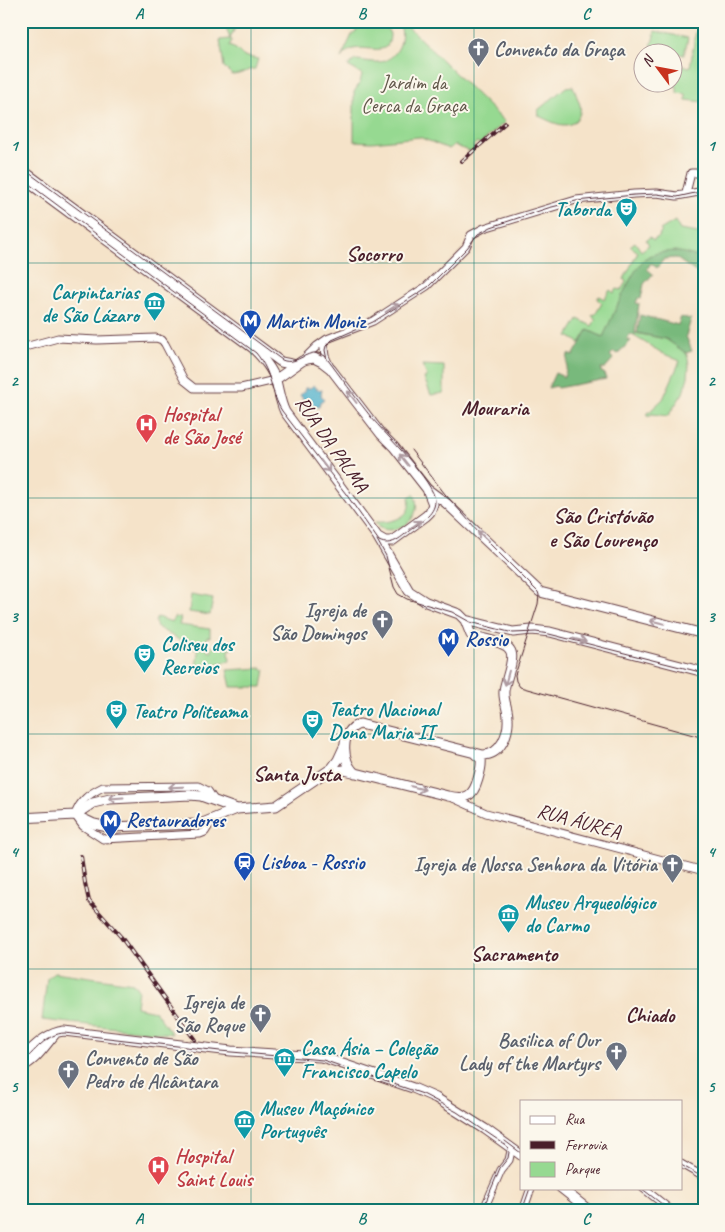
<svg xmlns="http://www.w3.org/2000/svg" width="725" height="1232" font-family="Caveat,sans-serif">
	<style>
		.green { fill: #96d991; stroke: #707c5e }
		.forest { fill: #78b97b; stroke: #616c53 }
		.water { fill: #4bafca; stroke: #4a677a }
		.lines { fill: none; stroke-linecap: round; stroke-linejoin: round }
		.minor-casing { stroke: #643c43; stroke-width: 9 }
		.major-casing { stroke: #643c43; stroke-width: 11 }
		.minor { stroke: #fff; stroke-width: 7 }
		.major { stroke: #fff; stroke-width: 9 }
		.tram { stroke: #4a1f2b; stroke-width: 1 }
		.rail-casing { stroke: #4a1f2b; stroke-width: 4 }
		.rail { stroke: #fbf7ec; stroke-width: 2; stroke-dasharray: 5.5; stroke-linecap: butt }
		.oneway { stroke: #ae9aa0 }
		.grid { fill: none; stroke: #0f766e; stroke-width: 1; stroke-opacity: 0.55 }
		.labels { text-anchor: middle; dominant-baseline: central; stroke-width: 4; stroke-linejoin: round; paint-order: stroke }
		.worship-label { font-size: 20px; font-weight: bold; fill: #5b616d; stroke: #fbf7ec; text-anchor: end }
		.park-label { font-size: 20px; fill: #61574a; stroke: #fbf7ec }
		.culture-label { font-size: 20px; font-weight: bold; fill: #0d838f; stroke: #fbf7ec; text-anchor: start }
		.transit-label { font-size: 20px; font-weight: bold; fill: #164399; stroke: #fbf7ec; text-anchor: start }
		.health-label { font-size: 20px; font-weight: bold; fill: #be3a42; stroke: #fbf7ec; text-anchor: start }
		.street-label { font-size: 20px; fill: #4a1f2b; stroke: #fbf7ec }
		.neighbourhood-label { font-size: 21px; font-weight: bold; fill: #4a1f2b; stroke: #fbf7ec }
		.neatline { fill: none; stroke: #0f766e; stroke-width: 2 }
		.grid-label { font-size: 16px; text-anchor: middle; font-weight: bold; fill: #0f766e }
	</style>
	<rect width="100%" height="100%" fill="#fbf7ec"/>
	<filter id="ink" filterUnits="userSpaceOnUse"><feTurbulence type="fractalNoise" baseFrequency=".02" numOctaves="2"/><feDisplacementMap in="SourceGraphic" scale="10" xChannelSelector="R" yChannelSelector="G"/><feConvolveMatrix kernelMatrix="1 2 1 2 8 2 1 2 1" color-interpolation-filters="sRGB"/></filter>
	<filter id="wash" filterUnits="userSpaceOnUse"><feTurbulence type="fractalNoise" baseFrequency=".0096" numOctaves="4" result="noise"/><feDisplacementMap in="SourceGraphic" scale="20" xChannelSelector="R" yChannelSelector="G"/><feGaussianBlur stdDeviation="1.12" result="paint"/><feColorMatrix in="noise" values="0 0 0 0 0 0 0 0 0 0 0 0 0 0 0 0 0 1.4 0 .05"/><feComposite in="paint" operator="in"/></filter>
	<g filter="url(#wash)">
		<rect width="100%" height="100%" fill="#f5e3c9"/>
		<path class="green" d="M224,21H235V28L230,39L232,40L229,46L236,49L243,56L258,59L255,69C248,69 241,75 232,75L224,67L220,40L230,39Z
			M366,21L385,24L390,34C390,66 356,34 341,58L352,35Z
			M406,25L505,122L480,144L477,142L473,146L475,149L471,152L454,145L449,149L419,137L372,142L354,141V92L360,83L362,74L348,66L355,60C363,60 371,63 380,62C396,59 404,43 401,28Z
			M655,31L688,38L684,55L651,48Z
			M696,31L704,33V102L686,100V94L677,93V86L658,85L659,83L672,82L673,68L678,69L679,65L690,67Z
			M573,86C575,92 578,99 580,105C581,110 580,116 576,120C566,131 550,121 539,116L538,110L566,87Z
			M675,221L680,230L704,234L702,243L704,244V262L695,256L645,258L629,282L603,337L588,330L580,343L568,336L578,319L592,326L596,319L592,316L593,314L595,315L602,303L597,299L599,296L604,299L610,290L614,293L617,289L621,290L626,282L624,279L638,252L630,246L635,242L641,251L649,245L646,240L650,237L653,240L660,236L659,234L662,232L660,230Z
			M635,333L666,339L686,353L688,358L689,365L688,377L683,393L668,416L652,414L648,416L647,414L663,399L680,361L662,353L634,336Z
			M422,365L444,366V393L431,395L424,378L427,376Z
			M414,494C425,516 399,538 378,527V526L375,522C389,523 414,519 409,497Z
			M191,595L213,599L210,615L189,612Z
			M157,617L172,622L174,617L181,618L179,625L210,629V637H207V650L212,651V647H220V640L232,641V649H229L230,661L196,668L198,651L157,627L155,622Z
			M262,668V670L265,669L262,687H231L227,670Z
			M54,972L133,983L138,990L136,1007L155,1011L172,1034L42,1020L47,978Z"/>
		<path class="forest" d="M676,251L695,256L704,262V278L676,258L664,259L657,268L651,263L647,269L653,274L644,284L641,299L638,298L636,303L639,304L635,333L634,336L630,334L627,339L631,341L617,354L614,352L610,355L613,359L605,368H601V372L604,373L606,379L557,388L556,386L548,388L555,373L564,377C567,368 567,362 568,354L573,356L588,330L603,337C611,320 633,267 646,258C654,252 666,252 676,251Z
			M640,315L678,325L681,317L691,319L686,336L692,351L686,353L666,339L637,333Z"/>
		<path class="water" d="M314,385L317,389L322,390L321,395L324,399L320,402L319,407L314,406L310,409L307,405L302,404L303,399L300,395L304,392L305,388H310Z"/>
	</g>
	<g filter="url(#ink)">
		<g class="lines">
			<defs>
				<path id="minor" d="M686,193L691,173H704
					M323,342L325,356L330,367
					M21,348L58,338L97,340L156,338L162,340L165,344L184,380L194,388H241L275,380
					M302,361L317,346L327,339L373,321L427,286L466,247L471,235L484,228L576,200L634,194L657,193L677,196L704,191
					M453,798L486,813L704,871
					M213,819L205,832L200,834L103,839L83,826L75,815C80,800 89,794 103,787L198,786L208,791L214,800
					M681,1164L704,1177
					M643,1188L672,1211
					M483,1211L501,1170L509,1160L511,1151L510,1146
					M523,1211L531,1188"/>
				<path id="major" d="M21,169L281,362L296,365
					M21,177L253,348C262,357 272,368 276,381C279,392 280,402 285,412L377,536L409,591L426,602L459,614L465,620L471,635C481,639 505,641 510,650C516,658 505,680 504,691C503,700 508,708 508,718C509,733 501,755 483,755L360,724C340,729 341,762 355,773
					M275,380L302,361L307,359L314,358L322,362L331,369L381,434L394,447L427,489L433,504L430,512L426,516L392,541H385L378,537
					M427,489L446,503L540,592L704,634
					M465,620L513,632L532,630L550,632L704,672
					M328,772L344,770L448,796C466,800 473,797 478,779C480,772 482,766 481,759L473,752
					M75,815L93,803L110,799L190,795L201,796L237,809
					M21,818L75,815L94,824L108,827L200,824L237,809L276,806L332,768L338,760L344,747
					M21,1059C34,1047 46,1033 64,1031L231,1051L320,1057L328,1059L413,1088L436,1098L485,1129L521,1155
					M21,1067C37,1060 45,1045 56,1033
					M561,1188L590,1211"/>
			</defs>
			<use href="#minor" class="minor-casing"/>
			<use href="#major" class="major-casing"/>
			<use href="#minor" class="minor"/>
			<use href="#major" class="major"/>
			<path class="tram" d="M21,167L282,360C298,367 309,345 325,356C340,376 355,397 371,417C384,433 435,482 435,501C435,515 419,523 409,531C400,538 391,547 379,541L346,494L282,411C270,392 273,374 256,353L21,178
				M327,360L325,350L326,346L332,340L373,322L428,287L467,248L478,234L491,227L548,208L576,201L634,195L657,194L677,197L704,191
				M411,450L445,494L487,541L538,592L539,595L538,604L515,675L516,681L520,687L704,738
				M377,540L386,556L394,587L398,594L407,599L452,612L470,622L513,633L536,632L549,634L704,673
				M21,1064C34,1052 47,1033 65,1033L220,1051L323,1060L423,1094L457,1112L507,1146L509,1152L508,1158L500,1168L482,1211
				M505,1141L521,1153
				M681,1165L704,1178
				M641,1188L671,1211
				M522,1211L530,1188"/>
			<defs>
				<path id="rail" d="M462,161L505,123
					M81,856L85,883L89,901L121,937L195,1040"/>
			</defs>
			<use href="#rail" class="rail-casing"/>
			<use href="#rail" class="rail"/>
		</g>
		<defs><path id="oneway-shaft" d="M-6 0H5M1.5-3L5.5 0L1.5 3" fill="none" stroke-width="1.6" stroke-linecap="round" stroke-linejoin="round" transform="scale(1.25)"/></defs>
		<g class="oneway">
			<use href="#oneway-shaft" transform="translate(392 308) rotate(-32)"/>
			<use href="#oneway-shaft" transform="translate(352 397) rotate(-127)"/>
			<use href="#oneway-shaft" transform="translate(404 460) rotate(-128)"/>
			<use href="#oneway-shaft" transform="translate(325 466) rotate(53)"/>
			<use href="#oneway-shaft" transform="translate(415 525) rotate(-37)"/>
			<use href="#oneway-shaft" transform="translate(483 536) rotate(-137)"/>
			<use href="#oneway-shaft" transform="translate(657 622) rotate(-166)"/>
			<use href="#oneway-shaft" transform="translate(579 640) rotate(14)"/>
			<use href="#oneway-shaft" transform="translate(507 678) rotate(105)"/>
			<use href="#oneway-shaft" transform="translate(176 787) rotate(178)"/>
			<use href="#oneway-shaft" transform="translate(418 788) rotate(14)"/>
			<use href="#oneway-shaft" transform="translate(116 798) rotate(176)"/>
		</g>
	</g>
	<path class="grid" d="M251,21V1211M474,21V1211M21,263H704M21,498H704M21,734H704M21,969H704"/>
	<defs>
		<symbol id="church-pin" viewBox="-11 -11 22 30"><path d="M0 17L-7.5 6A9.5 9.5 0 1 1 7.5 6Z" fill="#6b7280" stroke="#fbf7ec"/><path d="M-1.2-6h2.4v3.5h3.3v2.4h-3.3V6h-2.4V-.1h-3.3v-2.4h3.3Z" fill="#fff"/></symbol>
		<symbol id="theatre-pin" viewBox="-11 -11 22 30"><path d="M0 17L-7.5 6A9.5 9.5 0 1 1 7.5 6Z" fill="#0f9aa8" stroke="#fbf7ec"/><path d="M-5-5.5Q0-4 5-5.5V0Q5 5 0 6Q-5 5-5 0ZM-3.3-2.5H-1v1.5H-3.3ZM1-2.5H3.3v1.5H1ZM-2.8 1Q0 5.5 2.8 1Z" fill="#fff"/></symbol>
		<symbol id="museum-pin" viewBox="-11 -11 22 30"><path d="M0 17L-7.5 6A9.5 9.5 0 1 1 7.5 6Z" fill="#0f9aa8" stroke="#fbf7ec"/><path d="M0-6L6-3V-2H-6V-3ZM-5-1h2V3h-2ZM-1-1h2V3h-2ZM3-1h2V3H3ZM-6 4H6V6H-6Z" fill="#fff"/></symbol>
		<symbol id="metro-pin" viewBox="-11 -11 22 30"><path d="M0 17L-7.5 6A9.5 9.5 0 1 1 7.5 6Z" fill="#1a4fb4" stroke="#fbf7ec"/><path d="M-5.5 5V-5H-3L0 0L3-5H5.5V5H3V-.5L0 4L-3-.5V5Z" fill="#fff"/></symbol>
		<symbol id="hospital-pin" viewBox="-11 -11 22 30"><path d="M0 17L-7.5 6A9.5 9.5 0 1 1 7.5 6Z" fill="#e0444e" stroke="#fbf7ec"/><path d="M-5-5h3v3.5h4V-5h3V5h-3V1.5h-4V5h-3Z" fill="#fff"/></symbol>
		<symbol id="station-pin" viewBox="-11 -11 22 30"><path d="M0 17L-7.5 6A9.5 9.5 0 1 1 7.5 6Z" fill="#1a4fb4" stroke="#fbf7ec"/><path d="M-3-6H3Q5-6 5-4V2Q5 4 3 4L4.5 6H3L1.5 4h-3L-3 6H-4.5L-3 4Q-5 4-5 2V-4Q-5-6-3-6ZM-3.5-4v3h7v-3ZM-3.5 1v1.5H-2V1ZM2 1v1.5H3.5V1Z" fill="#fff"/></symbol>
	</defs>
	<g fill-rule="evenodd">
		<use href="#church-pin" x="466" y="36" width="25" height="34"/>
		<use href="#theatre-pin" x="614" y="196" width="25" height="34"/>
		<use href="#museum-pin" x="142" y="290" width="25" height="34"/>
		<use href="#metro-pin" x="238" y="308" width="25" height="34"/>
		<use href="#hospital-pin" x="134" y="412" width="25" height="34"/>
		<use href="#church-pin" x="370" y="608" width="25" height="34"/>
		<use href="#metro-pin" x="436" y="626" width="25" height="34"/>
		<use href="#theatre-pin" x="132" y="642" width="25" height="34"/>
		<use href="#theatre-pin" x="104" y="698" width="25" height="34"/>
		<use href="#theatre-pin" x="300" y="708" width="25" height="34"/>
		<use href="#metro-pin" x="98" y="808" width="25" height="34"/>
		<use href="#station-pin" x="232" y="850" width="25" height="34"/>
		<use href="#church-pin" x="660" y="852" width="25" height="34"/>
		<use href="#museum-pin" x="496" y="902" width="25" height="34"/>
		<use href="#church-pin" x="248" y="1002" width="25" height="34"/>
		<use href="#church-pin" x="604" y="1040" width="25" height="34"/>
		<use href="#museum-pin" x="272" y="1046" width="25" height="34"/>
		<use href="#church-pin" x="56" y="1058" width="25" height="34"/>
		<use href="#museum-pin" x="232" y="1108" width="25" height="34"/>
		<use href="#hospital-pin" x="146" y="1154" width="25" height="34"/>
	</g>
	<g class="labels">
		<g class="worship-label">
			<text x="494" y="49" text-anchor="start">Convento da Graça</text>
			<text x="366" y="610">Igreja de<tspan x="366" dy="23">São Domingos</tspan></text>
			<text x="657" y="864">Igreja de Nossa Senhora da Vitória</text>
			<text x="244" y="1002">Igreja de<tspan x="244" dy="23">São Roque</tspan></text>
			<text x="600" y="1040">Basilica of Our<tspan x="600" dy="23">Lady of the Martyrs</tspan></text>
			<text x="85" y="1058" text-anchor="start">Convento de São<tspan x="85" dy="23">Pedro de Alcântara</tspan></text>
		</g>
		<g class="park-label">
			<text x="414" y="82">Jardim da<tspan x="414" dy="23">Cerca da Graça</tspan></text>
		</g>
		<g class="culture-label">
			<text x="611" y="209" text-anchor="end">Taborda</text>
			<text x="139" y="292" text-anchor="end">Carpintarias<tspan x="139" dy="23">de São Lázaro</tspan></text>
			<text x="161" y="644">Coliseu dos<tspan x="161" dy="23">Recreios</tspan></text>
			<text x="329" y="709">Teatro Nacional<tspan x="329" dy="23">Dona Maria II</tspan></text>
			<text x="133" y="711">Teatro Politeama</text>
			<text x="525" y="902">Museu Arqueológico<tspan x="525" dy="23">do Carmo</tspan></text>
			<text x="301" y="1048">Casa Ásia – Coleção<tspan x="301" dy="23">Francisco Capelo</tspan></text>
			<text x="260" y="1108">Museu Maçónico<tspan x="260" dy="23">Português</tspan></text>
		</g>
		<g class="transit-label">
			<text x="266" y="321">Martim Moniz</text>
			<text x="465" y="639">Rossio</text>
			<text x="126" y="820">Restauradores</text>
			<text x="261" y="862">Lisboa - Rossio</text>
		</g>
		<g class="health-label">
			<text x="163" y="414">Hospital<tspan x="163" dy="23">de São José</tspan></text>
			<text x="175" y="1156">Hospital<tspan x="175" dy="23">Saint Louis</tspan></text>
		</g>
		<g class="street-label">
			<text transform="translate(332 444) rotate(55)">RUA DA PALMA</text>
			<text transform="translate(579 821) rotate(15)">RUA ÁUREA</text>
		</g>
		<g class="neighbourhood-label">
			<text x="374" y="254">Socorro</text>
			<text x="495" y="408">Mouraria</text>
			<text x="603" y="516">São Cristóvão<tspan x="603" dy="24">e São Lourenço</tspan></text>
			<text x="297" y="774">Santa Justa</text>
			<text x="514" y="954">Sacramento</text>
			<text x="650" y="1015">Chiado</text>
		</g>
	</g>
	<rect width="725" height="1232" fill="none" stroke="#fbf7ec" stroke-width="55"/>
	<rect x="520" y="1100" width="162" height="90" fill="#fbf7ec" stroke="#b4a19f"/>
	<rect x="530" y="1116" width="25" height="8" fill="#ffffff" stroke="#b4a19f"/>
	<text x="565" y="1124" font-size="15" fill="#4a1f2b">Rua</text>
	<rect x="530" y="1141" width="25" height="8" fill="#4a1f2b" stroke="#b4a19f"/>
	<text x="565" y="1150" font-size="15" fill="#4a1f2b">Ferrovia</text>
	<rect x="530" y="1162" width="25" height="15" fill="#96d991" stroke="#b4a19f"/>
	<text x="565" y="1174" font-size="15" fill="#4a1f2b">Parque</text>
	<g transform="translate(658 68) rotate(302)"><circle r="24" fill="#fbf7ec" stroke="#b4a19f"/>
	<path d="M0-4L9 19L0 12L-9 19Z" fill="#c8321e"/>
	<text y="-8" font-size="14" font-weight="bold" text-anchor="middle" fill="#4a1f2b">N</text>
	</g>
	<rect x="28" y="28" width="670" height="1176" class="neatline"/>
	<g class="grid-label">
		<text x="139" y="19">A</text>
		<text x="362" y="19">B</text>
		<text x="586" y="19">C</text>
		<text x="14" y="151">1</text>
		<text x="711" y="151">1</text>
		<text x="14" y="386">2</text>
		<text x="711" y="386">2</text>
		<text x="14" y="622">3</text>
		<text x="711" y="622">3</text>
		<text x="14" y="857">4</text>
		<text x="711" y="857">4</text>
		<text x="14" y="1092">5</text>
		<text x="711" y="1092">5</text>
		<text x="139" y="1224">A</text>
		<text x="362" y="1224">B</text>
		<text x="586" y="1224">C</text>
	</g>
</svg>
